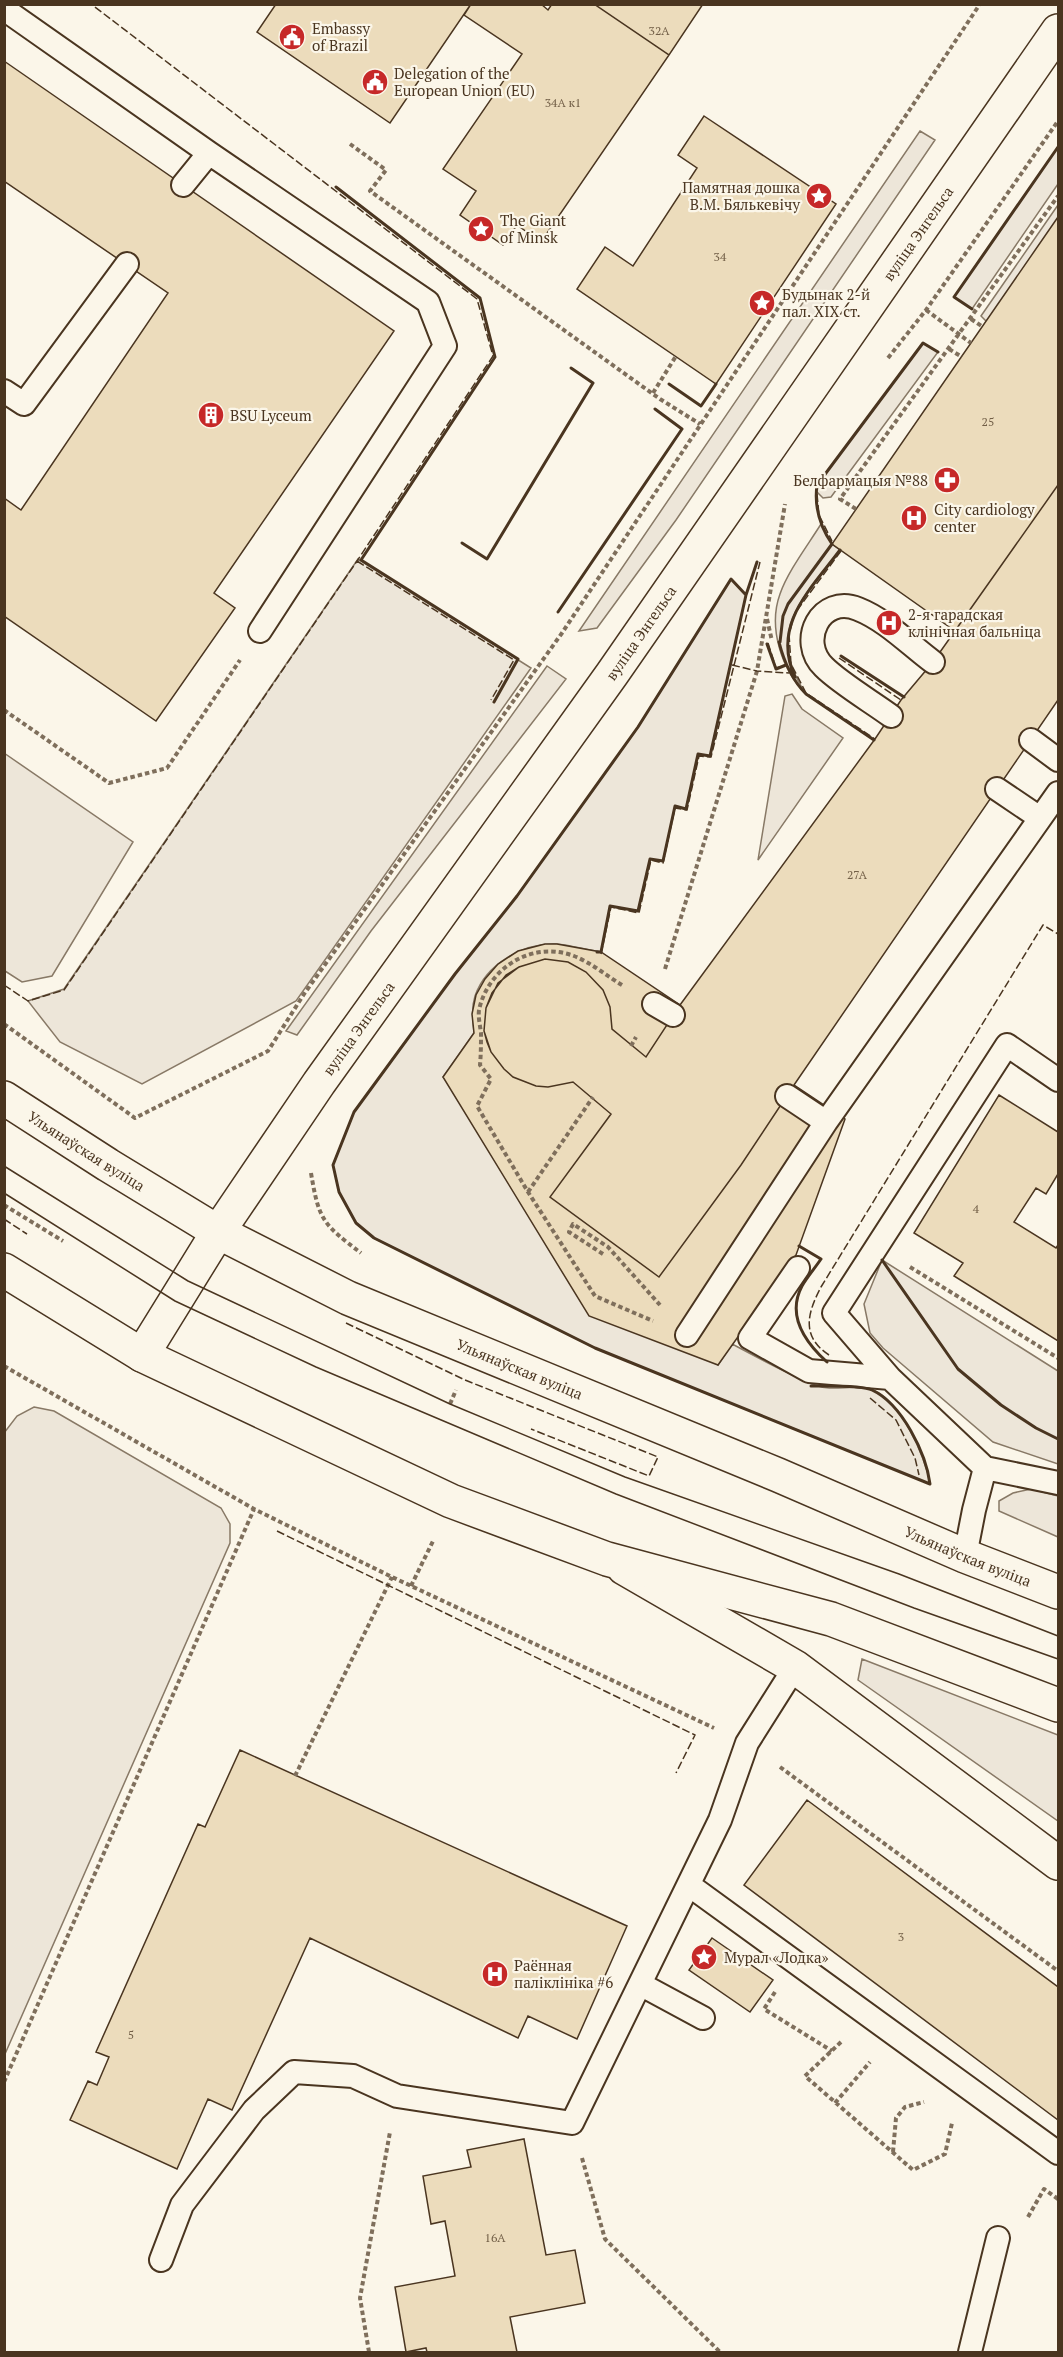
<svg xmlns="http://www.w3.org/2000/svg" width="1063" height="2357" font-family="'PT Serif',serif">
	<style>
		.green { fill: #ede6d9; stroke: #887966; stroke-width: 1.5 }
		.building { fill: #ecdcbc; stroke: #4a3520; stroke-width: 1.5 }
		.lines { fill: none; stroke-linecap: round; stroke-linejoin: round }
		.service-casing { stroke: #4a3520; stroke-width: 26 }
		.minor-casing { stroke: #4a3520; stroke-width: 36 }
		.tertiary-casing { stroke: #4a3520; stroke-width: 36 }
		.primary-casing { stroke: #4a3520; stroke-width: 36 }
		.path { stroke: #7f6f5c; stroke-width: 4; stroke-dasharray: 4.5 3; stroke-linecap: butt }
		.service { stroke: #fbf6e9; stroke-width: 22 }
		.minor { stroke: #fbf6e9; stroke-width: 33 }
		.tertiary { stroke: #fbf6e9; stroke-width: 33 }
		.primary { stroke: #fbf6e9; stroke-width: 33 }
		.tram { stroke: #4a3520; stroke-width: 1.5 }
		.fence { stroke: #4a3520; stroke-width: 1.5; stroke-dasharray: 8 3; stroke-linecap: butt }
		.wall { stroke: #4a3520; stroke-width: 3 }
		.labels { text-anchor: middle; dominant-baseline: central; stroke-width: 4.5; stroke-linejoin: round; paint-order: stroke }
		.number-label { font-size: 12px; fill: #725f47 }
		.poi-label { font-size: 15px; fill: #4a3520; stroke: #fbf6e9; text-anchor: start }
		.street-label { font-size: 15px; fill: #4a3520; stroke: #fbf6e9 }
	</style>
	<rect width="100%" height="100%" fill="#fbf6e9"/>
	<path class="green" d="M920,131L935,140L676,520L597,628L579,631Z
		M1058,147V184L972,309L954,297Z
		M1058,205V227L990,325L981,316Z
		M923,343L938,352L831,497L823,498L816,491L817,485Z
		M821,524L832,544L840,550C802,600 764,631 806,694C781,669 768,627 780,594C788,571 808,545 821,524Z
		M358,559L531,668L296,1001L142,1084L60,1042L28,1001L64,989Z
		M731,579L746,595L710,756L698,755L686,809L675,807L663,861L650,859L638,911L610,906L601,952C586,950 571,945 556,944C523,943 486,964 475,996C471,1009 473,1021 474,1033L443,1077L718,1365L732,1344C759,1358 787,1374 815,1385C832,1392 853,1384 870,1389C899,1397 926,1457 930,1484L595,1348L374,1238L356,1223L339,1192L333,1165L354,1112L455,974L517,896L638,727Z
		M547,666L566,679L371,931L297,1035L286,1031Z
		M792,694L802,709L843,738L758,860L785,696Z
		M4,753L133,842L52,976L22,982L5,971Z
		M882,1260L1058,1371V1464L993,1442L883,1348L870,1333L864,1304Z
		M34,1407L54,1411L221,1508L230,1524V1543L5,2054L4,1433L17,1416Z
		M1031,1489L1058,1496V1537L999,1511V1501L1013,1493Z
		M862,1659L1058,1735V1821L858,1680Z"/>
	<path class="building" d="M276,4H471L390,123L257,32Z
		M471,4H541L548,10L552,4H594L669,55L541,242L517,225L503,245L460,215L476,191L443,169L522,54L464,15Z
		M594,4H703L669,55Z
		M4,61L394,331L214,593L235,608L156,721L4,616V498L21,510L168,293L4,181Z
		M704,116L836,204L716,384L577,289L605,247L633,266L697,168L678,155Z
		M1058,217V485L955,631L832,544Z
		M1058,485V700L794,1085L741,1165L659,1277L550,1197L611,1114L573,1082L548,1087L536,1086L513,1077L504,1069L491,1052L484,1031L486,1008L492,993L506,975L519,967L545,959L568,962L586,972L603,990L610,1007L612,1029L646,1057L680,1005L875,739L901,700L933,662Z
		M545,944H557L601,952L680,1005L646,1057L612,1029L610,1007L603,990L586,972L568,962L545,959L519,967L498,983L486,1008L484,1031L487,1042L491,1052L504,1069L513,1077L536,1086L548,1087L573,1082L611,1114L550,1197L659,1277L741,1165L794,1085L845,1119L796,1255L718,1365L589,1316L443,1077L474,1033L472,1014L476,995L485,979L498,964L518,951Z
		M999,1095L1058,1132V1174L1046,1194L1036,1188L1014,1222L1056,1248L1058,1245V1341L954,1276L963,1263L914,1233Z
		M240,1750L627,1926L577,2039L528,2016L518,2038L310,1938L232,2110L208,2099L177,2169L70,2120L88,2081L97,2085L109,2057L96,2052L198,1824L205,1827Z
		M807,1800L1058,1987V2120L744,1885Z
		M712,1938L773,1980L750,2012L689,1970Z
		M524,2139L546,2255L575,2250L585,2303L510,2317L517,2352H427L426,2348L406,2352L395,2287L455,2276L445,2221L431,2224L423,2176L471,2167L467,2150Z"/>
	<g class="lines">
		<defs>
			<path id="service" d="M4,9L209,153L428,302L445,346L260,631
				M183,185L209,153
				M4,391L24,404L127,264
				M891,716C872,702 840,683 824,667C797,641 821,594 858,609C886,620 910,645 933,662
				M1031,740L1058,760
				M997,789L1040,818
				M654,1004L673,1015
				M1058,1080L1007,1045L834,1313L890,1378L985,1468L1058,1483
				M787,1096L826,1122
				M798,1268L750,1338L809,1371L890,1378
				M687,1335L826,1122L1058,793
				M965,1556L974,1510L985,1468
				M689,1885L1058,2153
				M640,1984L703,2018
				M161,2260L182,2205L254,2110L294,2072L353,2076L397,2096L572,2123L720,1820L747,1743L795,1667
				M970,2352L998,2238"/>
			<path id="minor" d="M624,1568L795,1667L1058,1863"/>
			<g id="tertiary">
				<path id="s1" d="M142,1355L218,1232L319,1083L612,674L1058,31"/>
			</g>
			<g id="primary">
				<path id="s2" d="M4,1098L108,1165L218,1232L348,1298L778,1475L965,1556L1058,1592"/>
				<path d="M4,1270L142,1355L451,1501L607,1559L831,1619L1058,1705"/>
			</g>
		</defs>
		<use href="#service" class="service-casing"/>
		<use href="#minor" class="minor-casing"/>
		<use href="#tertiary" class="tertiary-casing"/>
		<use href="#primary" class="primary-casing"/>
		<path class="path" d="M350,144L386,170L370,191L660,399L700,424
			M926,310L971,343
			M971,319L983,327
			M949,349L962,357
			M888,358L926,310L1058,121
			M653,393L676,356
			M856,509L840,499L1058,196
			M767,619L772,641
			M4,710L109,783L167,768L240,660
			M665,969L757,671L785,504
			M622,985C607,976 590,962 574,956C532,940 488,968 479,1010C478,1017 480,1025 481,1033C481,1043 481,1054 480,1065L491,1079L477,1106L528,1192L595,1296L653,1321
			M4,1024L135,1118L268,1051L304,994L562,633L980,4
			M631,1046L636,1037
			M311,1173C319,1221 323,1224 361,1253
			M528,1192L593,1097
			M4,1205L63,1241
			M603,1254L569,1232L573,1224L608,1247L660,1305
			M910,1267L1058,1358
			M4,1366L254,1509L392,1577L714,1728
			M450,1404L456,1390
			M411,1586L433,1541
			M780,1767L1058,1971
			M295,1776L392,1577
			M775,1992L764,2009L832,2051
			M841,2042L805,2076L913,2170L945,2154L952,2123
			M4,2082L254,1509
			M835,2103L870,2062
			M893,2152L896,2118L905,2107L924,2102
			M582,2158L605,2239L720,2352
			M1028,2217L1044,2189L1058,2199
			M369,2352L360,2298L390,2132"/>
		<use href="#service" class="service"/>
		<use href="#minor" class="minor"/>
		<use href="#tertiary" class="tertiary"/>
		<use href="#primary" class="primary"/>
		<path class="tram" d="M4,1166L188,1281L450,1404L625,1477L899,1574L1058,1636
			M4,1193L175,1301L316,1367L616,1494L914,1608L1058,1659"/>
		<path class="fence" d="M817,494L819,515L832,541
			M841,551L795,613L789,634L791,664L806,693L875,739
			M357,561L514,660L491,700
			M768,643L776,668L786,665
			M839,658L901,700
			M732,665L757,671L789,673
			M601,954L611,907L639,913L651,860L663,863L675,808L687,810L699,756L711,757L760,562
			M4,985L28,1001L64,990L357,561L493,356L477,299L91,4
			M4,1219L27,1234
			M346,1323L465,1380L658,1457L649,1476L531,1429
			M829,1355C800,1336 808,1312 821,1287L1043,925L1058,934
			M870,1398L896,1420L915,1458L919,1475
			M277,1531L695,1735L676,1773"/>
		<path class="wall" d="M336,187L480,298L495,357L361,560L518,659L494,702
			M972,309L954,297L1058,147
			M669,384L701,406L716,384
			M462,543L487,559L593,383L571,368
			M746,595L731,579L638,727L517,896L455,974L354,1112L333,1165L339,1192L356,1223L374,1238L595,1348L930,1484C926,1453 902,1404 872,1390C863,1385 824,1386 811,1386
			M558,612L682,429L655,409
			M767,644L776,669L786,665
			M841,656L904,697
			M795,677C771,625 811,589 840,550
			M874,740L806,694C791,679 784,662 779,642H780L783,616L788,604L832,544C819,525 814,507 817,485L923,343L938,352
			M597,952H601L610,906L638,911L650,859L663,861L675,806L686,809L698,754L710,756L746,595L757,562
			M799,1246L821,1259C815,1268 807,1277 802,1286C786,1316 806,1343 827,1362
			M882,1260L958,1369L1001,1405L1036,1428L1058,1439"/>
	</g>
	<defs>
		<symbol id="civic-disc" viewBox="-11 -11 22 22"><circle r="9.5" fill="#c62828" stroke="#fbf6e9"/><path d="M-.6-6.5H3V-4.5H.6V-3L4-1V1h2V6H-6V1h2V-1L-.6-3ZM-1.2 2.5V6h2.4V2.5Z" fill="#fff"/></symbol>
		<symbol id="sight-disc" viewBox="-11 -11 22 22"><circle r="9.5" fill="#c62828" stroke="#fbf6e9"/><path d="M0-6L1.8-2.2L6-1.7L2.9 1.2L3.7 5.4L0 3.3L-3.7 5.4L-2.9 1.2L-6-1.7L-1.8-2.2Z" fill="#fff"/></symbol>
		<symbol id="building-disc" viewBox="-11 -11 22 22"><circle r="9.5" fill="#c62828" stroke="#fbf6e9"/><path d="M-4-6H4V6H1V3H-1V6H-4ZM-2.5-4.3h1.7v1.8h-1.7ZM.8-4.3h1.7v1.8H.8ZM-2.5-1h1.7V.8h-1.7ZM.8-1h1.7V.8H.8Z" fill="#fff"/></symbol>
		<symbol id="pharmacy-disc" viewBox="-11 -11 22 22"><circle r="9.5" fill="#c62828" stroke="#fbf6e9"/><path d="M-2-6h4v4h4v4h-4v4h-4v-4h-4v-4h4Z" fill="#fff"/></symbol>
		<symbol id="hospital-disc" viewBox="-11 -11 22 22"><circle r="9.5" fill="#c62828" stroke="#fbf6e9"/><path d="M-5-5h3v3.5h4V-5h3V5h-3V1.5h-4V5h-3Z" fill="#fff"/></symbol>
	</defs>
	<g fill-rule="evenodd">
		<use href="#civic-disc" x="277" y="22" width="30" height="30"/>
		<use href="#civic-disc" x="360" y="67" width="30" height="30"/>
		<use href="#sight-disc" x="804" y="181" width="30" height="30"/>
		<use href="#sight-disc" x="466" y="214" width="30" height="30"/>
		<use href="#sight-disc" x="747" y="288" width="30" height="30"/>
		<use href="#building-disc" x="196" y="400" width="30" height="30"/>
		<use href="#pharmacy-disc" x="932" y="465" width="30" height="30"/>
		<use href="#hospital-disc" x="899" y="503" width="30" height="30"/>
		<use href="#hospital-disc" x="874" y="608" width="30" height="30"/>
		<use href="#sight-disc" x="689" y="1942" width="30" height="30"/>
		<use href="#hospital-disc" x="480" y="1959" width="30" height="30"/>
	</g>
	<g class="labels">
		<g class="number-label">
			<text x="659" y="30">32А</text>
			<text x="563" y="102">34А к1</text>
			<text x="720" y="256">34</text>
			<text x="988" y="421">25</text>
			<text x="857" y="874">27А</text>
			<text x="976" y="1208">4</text>
			<text x="901" y="1936">3</text>
			<text x="131" y="2034">5</text>
			<text x="495" y="2237">16А</text>
		</g>
		<g class="poi-label">
			<text x="312" y="28">Embassy<tspan x="312" dy="17">of Brazil</tspan></text>
			<text x="394" y="73">Delegation of the<tspan x="394" dy="17">European Union (EU)</tspan></text>
			<text x="800" y="187" text-anchor="end">Памятная дошка<tspan x="800" dy="17">В.М. Бялькевічу</tspan></text>
			<text x="500" y="220">The Giant<tspan x="500" dy="17">of Minsk</tspan></text>
			<text x="782" y="294">Будынак 2-й<tspan x="782" dy="17">пал. ХІХ ст.</tspan></text>
			<text x="230" y="415">BSU Lyceum</text>
			<text x="928" y="480" text-anchor="end">Белфармацыя №88</text>
			<text x="934" y="509">City cardiology<tspan x="934" dy="17">center</tspan></text>
			<text x="908" y="614">2-я гарадская<tspan x="908" dy="17">клінічная бальніца</tspan></text>
			<text x="724" y="1957">Мурал «Лодка»</text>
			<text x="514" y="1965">Раённая<tspan x="514" dy="17">паліклініка #6</tspan></text>
		</g>
		<g class="street-label">
			<text stroke="none"><textPath href="#s1" startOffset="1364">вуліца Энгельса</textPath></text>
			<text stroke="none"><textPath href="#s1" startOffset="878">вуліца Энгельса</textPath></text>
			<text stroke="none"><textPath href="#s1" startOffset="392">вуліца Энгельса</textPath></text>
			<text stroke="none"><textPath href="#s2" startOffset="98">Ульянаўская вуліца</textPath></text>
			<text stroke="none"><textPath href="#s2" startOffset="584">Ульянаўская вуліца</textPath></text>
			<text stroke="none"><textPath href="#s2" startOffset="1070">Ульянаўская вуліца</textPath></text>
		</g>
	</g>
	<rect width="1063" height="2357" fill="none" stroke="#4a3520" stroke-width="12"/>
</svg>
